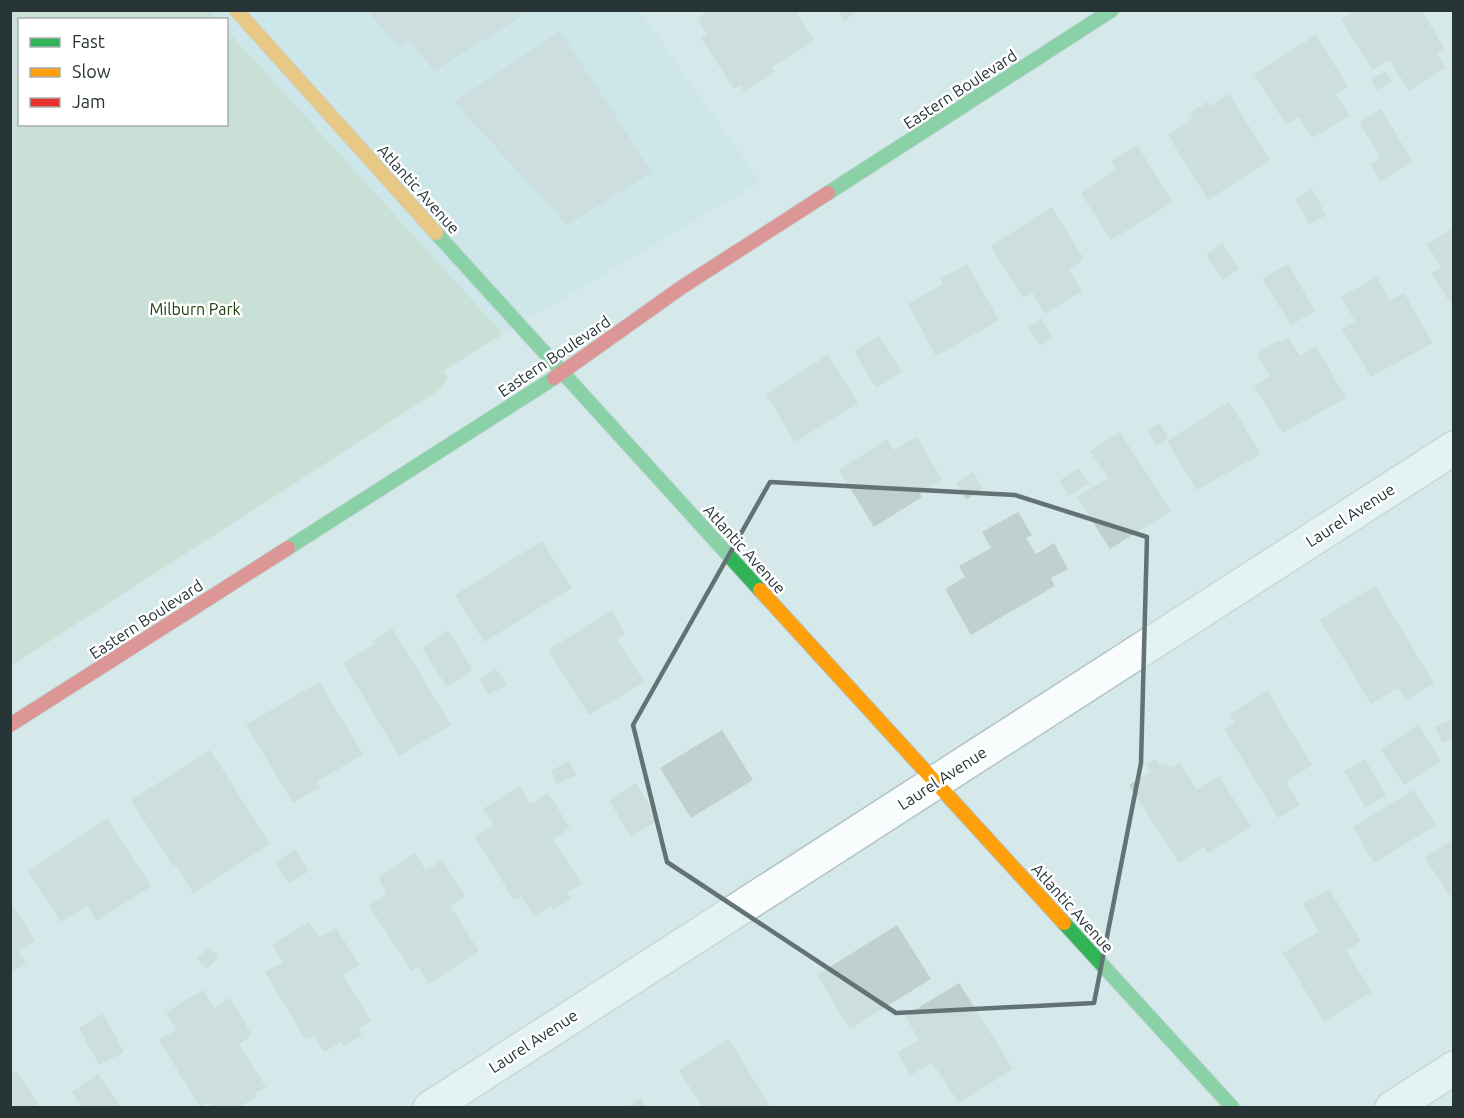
<svg xmlns="http://www.w3.org/2000/svg" width="1464" height="1118" font-family="Ubuntu,sans-serif">
	<style>
		.built { fill: #c1e2e6 }
		.green { fill: #bbd6bd }
		.building { fill: #c0d0ce }
		.lines { fill: none; stroke-linecap: round; stroke-linejoin: round }
		.street-casing { stroke: #b4c4c6; stroke-width: 36 }
		.fast-casing { stroke: #b4c4c6; stroke-width: 16 }
		.slow-casing { stroke: #b4c4c6; stroke-width: 16 }
		.jam-casing { stroke: #b4c4c6; stroke-width: 16 }
		.street { stroke: #f9fcfc; stroke-width: 33 }
		.fast { stroke: #30b455; stroke-width: 14 }
		.slow { stroke: #ff9f0a; stroke-width: 14 }
		.jam { stroke: #e5322d; stroke-width: 14 }
		.marked { fill: none; stroke: #637375; stroke-width: 4.5; stroke-linejoin: round }
		.labels { text-anchor: middle; dominant-baseline: central; stroke-width: 5; stroke-linejoin: round; paint-order: stroke }
		.street-label { font-size: 16px; fill: #263436; stroke: #fff }
		.park-label { font-size: 16px; fill: #20400d; stroke: #fff }
	</style>
	<rect width="100%" height="100%" fill="#d5e9eb"/>
	<path class="built" d="M570,10L640,11L760,182L503,334L227,33L226,20L214,19L206,11Z"/>
	<path class="green" d="M11,10L209,11L217,19L20,20V124H226L227,30L503,334L443,371L448,378L441,389L11,666Z"/>
	<path class="building" d="M367,10H518L522,16L434,71L410,41L399,48Z
		M709,10H734L736,14L742,10H795L814,41L772,67L775,72L744,92L740,85L734,89L701,38L707,34L698,18Z
		M838,10H860L844,21Z
		M1357,10H1421L1445,49L1437,54L1445,68L1409,91L1390,60L1373,70L1341,20Z
		M560,31L652,172L567,225L454,102Z
		M1316,35L1348,87L1336,94L1349,116L1312,138L1299,117L1286,125L1254,74Z
		M1386,71L1392,82L1377,90L1371,79Z
		M1229,94L1270,160L1208,200L1168,135L1194,118L1190,113L1207,102L1210,106Z
		M1381,109L1413,162L1380,181L1371,164L1381,158L1359,122Z
		M1137,145L1173,202L1111,240L1081,193L1116,170L1111,161Z
		M1312,189L1326,215L1309,224L1295,199Z
		M1052,207L1084,259L1069,269L1082,291L1045,314L1032,292L1023,298L991,246Z
		M1454,228V309L1431,273L1441,267L1427,244Z
		M1222,243L1239,268L1223,280L1206,255Z
		M967,264L999,320L936,356L908,304L943,284L940,279Z
		M1288,264L1315,311L1291,325L1262,279Z
		M1377,277L1390,301L1404,293L1433,343L1371,377L1342,329L1355,321L1341,297Z
		M1041,319L1053,337L1040,346L1028,328Z
		M879,336L902,372L876,388L854,351Z
		M1289,338L1300,356L1316,346L1346,398L1283,433L1254,386L1270,376L1256,354L1279,340L1281,343Z
		M828,355L858,403L795,442L766,394Z
		M1229,402L1261,454L1197,490L1167,441Z
		M1160,423L1168,438L1156,446L1147,430Z
		M1120,432L1171,511L1110,549L1077,497L1108,478L1090,451Z
		M916,437L942,479L920,493L922,497L874,527L839,470L887,439L894,450Z
		M1078,468L1089,483L1069,496L1059,481Z
		M973,472L983,489L966,500L956,483Z
		M1018,512L1032,535L1026,538L1036,554L1054,543L1068,569L1051,578L1055,586L971,635L945,589L965,577L959,566L991,548L982,532Z
		M542,541L572,588L484,642L455,595Z
		M1375,586L1434,683L1406,700L1398,688L1371,704L1320,620Z
		M611,611L625,634L617,639L644,682L589,715L548,650Z
		M392,628L451,725L399,756L343,663L374,644L372,641Z
		M448,630L473,670L447,687L422,648Z
		M496,669L507,684L489,695L479,679Z
		M319,682L363,754L317,782L320,787L293,803L246,725Z
		M1267,691L1312,765L1286,782L1300,805L1278,818L1224,729L1235,722L1230,714Z
		M1454,718V738L1443,743L1435,727Z
		M1418,725L1441,761L1404,785L1381,749Z
		M722,730L753,780L691,818L660,768Z
		M210,750L270,844L193,893L176,865L173,866L131,800Z
		M1156,759L1160,766L1166,763L1170,768L1179,763L1197,790L1219,776L1251,826L1208,853L1204,847L1179,863L1129,785L1151,772L1146,765Z
		M1365,759L1386,795L1365,807L1344,771Z
		M569,761L576,775L557,784L551,771Z
		M636,783L658,820L631,837L609,800Z
		M519,786L530,804L548,793L570,828L553,839L582,884L567,893L571,899L554,910L551,906L534,916L521,896L514,900L475,837L494,825L483,809Z
		M1414,790L1436,825L1374,863L1353,827Z
		M107,819L151,886L97,921L87,906L61,922L28,871Z
		M1454,839V901L1425,858Z
		M295,849L309,871L289,884L275,863Z
		M415,853L426,871L442,860L465,896L450,906L479,951L429,984L418,967L412,971L369,906L387,894L378,878Z
		M1329,889L1361,941L1346,950L1372,992L1324,1022L1283,953L1319,931L1303,904Z
		M10,902L35,940L18,951L26,963L10,973Z
		M309,922L319,938L336,928L360,965L343,975L371,1021L358,1029L362,1035L343,1046L341,1042L324,1052L314,1035L306,1040L265,972L283,962L272,945Z
		M897,925L931,979L850,1029L817,975Z
		M209,947L219,957L207,969L197,959Z
		M959,983L1013,1069L959,1103L932,1062L911,1075L897,1053L919,1040L905,1016Z
		M203,990L214,1008L230,998L252,1035L239,1044L266,1087L255,1093L257,1096L238,1108H212L208,1102L200,1107L159,1040L177,1030L166,1012Z
		M103,1014L124,1052L99,1065L79,1028Z
		M729,1039L771,1108H703L679,1070Z
		M16,1071L39,1104L34,1108H15L10,1101V1076Z
		M98,1074L122,1108H78L81,1106L72,1092Z
		M641,1098L647,1108H626Z"/>
	<g class="lines">
		<defs>
			<path id="street" d="M430,1108L1454,448
				M1392,1108L1454,1068"/>
			<path id="fast" d="M828,193L1112,10
				M436,233L760,590
				M288,548L554,378
				M1064,923L1233,1108"/>
			<path id="slow" d="M236,10L436,233
				M760,590L1064,923"/>
			<path id="jam" d="M554,378L682,287L828,193
				M10,725L288,548"/>
		</defs>
		<use href="#street" class="street-casing"/>
		<use href="#fast" class="fast-casing"/>
		<use href="#slow" class="slow-casing"/>
		<use href="#jam" class="jam-casing"/>
		<use href="#street" class="street"/>
		<use href="#fast" class="fast"/>
		<use href="#slow" class="slow"/>
		<use href="#jam" class="jam"/>
	</g>
	<path d="M0 0H1464V1118H0ZM770,482L1015,495L1147,537L1141,763L1094,1003L896,1013L667,862L633,725Z" fill="#d5e9eb" fill-opacity=".55" fill-rule="evenodd"/>
	<path class="marked" d="M770,482L1015,495L1147,537L1141,763L1094,1003L896,1013L667,862L633,725Z"/>
	<g class="labels">
		<g class="street-label">
			<text transform="translate(960 89) rotate(-33)">Eastern Boulevard</text>
			<text transform="translate(419 189) rotate(48)">Atlantic Avenue</text>
			<text transform="translate(554 356) rotate(-34)">Eastern Boulevard</text>
			<text transform="translate(1350 515) rotate(-33)">Laurel Avenue</text>
			<text transform="translate(745 549) rotate(48)">Atlantic Avenue</text>
			<text transform="translate(146 619) rotate(-33)">Eastern Boulevard</text>
			<text transform="translate(942 778) rotate(-33)">Laurel Avenue</text>
			<text transform="translate(1073 908) rotate(48)">Atlantic Avenue</text>
			<text transform="translate(533 1041) rotate(-33)">Laurel Avenue</text>
		</g>
		<g class="park-label">
			<text x="195" y="309">Milburn Park</text>
		</g>
	</g>
	<rect width="1464" height="1118" fill="none" stroke="#263436" stroke-width="24"/>
	<rect x="18" y="18" width="210" height="108" fill="#ffffff" stroke="#a8aeaf" stroke-width="1.5"/>
	<rect x="30" y="38" width="30" height="9" fill="#30b455" stroke="#a8aeaf" stroke-width="1.5"/>
	<text x="72" y="48" font-size="18" fill="#263436">Fast</text>
	<rect x="30" y="68" width="30" height="9" fill="#ff9f0a" stroke="#a8aeaf" stroke-width="1.5"/>
	<text x="72" y="78" font-size="18" fill="#263436">Slow</text>
	<rect x="30" y="98" width="30" height="9" fill="#e5322d" stroke="#a8aeaf" stroke-width="1.5"/>
	<text x="72" y="108" font-size="18" fill="#263436">Jam</text>
</svg>
